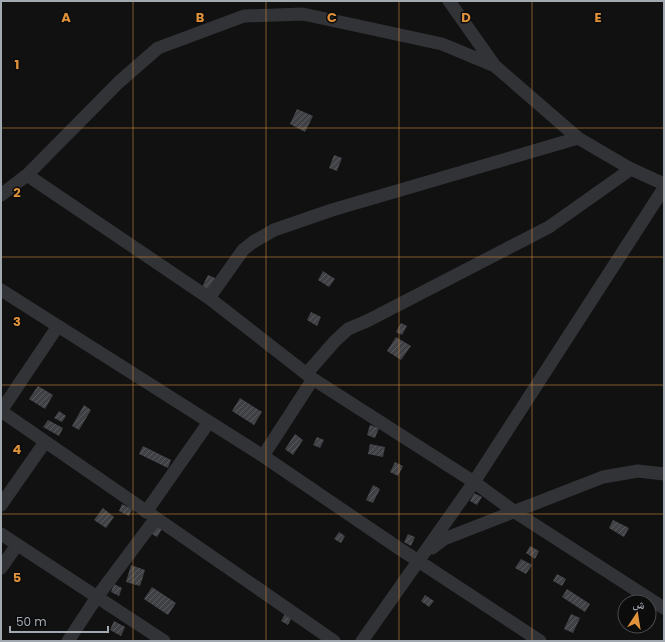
<svg xmlns="http://www.w3.org/2000/svg" width="665" height="642" font-family="Poppins,'Noto Naskh Arabic',sans-serif">
	<style>
		.building { fill: url(#building-hatch) }
		.lines { fill: none; stroke-linecap: round; stroke-linejoin: round }
		.minor { stroke: #323336; stroke-width: 13 }
		.grid { fill: none; stroke: #e0923b; stroke-width: 1; stroke-opacity: 0.55 }
		.grid-label { font-size: 13px; text-anchor: middle; font-weight: bold; fill: #e0923b; stroke: #0c0c0d; stroke-width: 3; stroke-linejoin: round; paint-order: stroke }
	</style>
	<defs>
		<pattern id="building-hatch" width="6" height="6" patternUnits="userSpaceOnUse"><rect width="6" height="6" fill="#404145"/><path d="M-1 1l2-2M0 6l6-6M5 7l2-2" fill="none" stroke="#585a5d"/></pattern>
	</defs>
	<rect width="100%" height="100%" fill="#111112"/>
	<path class="building" d="M297,109L313,116L305,132L290,124Z
		M334,155L342,158L337,171L329,168Z
		M323,271L335,279L329,287L318,280Z
		M208,275L215,278L209,290L202,287Z
		M311,312L321,317L317,326L307,320Z
		M401,323L407,326L402,335L396,332Z
		M396,337L411,346L401,360L387,351Z
		M38,386L53,395L45,409L29,399Z
		M240,398L262,412L254,425L232,411Z
		M84,405L91,410L79,430L72,426Z
		M59,411L66,416L62,422L54,418Z
		M48,420L63,428L59,436L43,427Z
		M370,425L379,428L375,438L367,435Z
		M295,434L303,440L293,455L285,449Z
		M317,437L324,440L320,448L313,445Z
		M370,444L385,447L383,457L368,454Z
		M143,446L171,460L168,468L139,454Z
		M395,462L403,466L398,476L390,472Z
		M373,485L380,489L373,503L366,500Z
		M474,493L482,497L477,505L470,501Z
		M122,504L132,509L129,516L119,511Z
		M103,508L114,517L106,528L94,520Z
		M613,520L629,528L624,537L609,528Z
		M155,525L162,529L157,537L150,533Z
		M339,532L345,536L341,543L334,539Z
		M408,534L415,537L411,546L404,542Z
		M530,546L539,551L535,559L526,553Z
		M521,559L532,565L526,574L515,568Z
		M131,565L145,570L140,586L126,582Z
		M557,574L566,579L562,586L553,581Z
		M114,584L122,588L119,596L111,592Z
		M152,587L176,603L168,615L144,599Z
		M567,589L590,604L585,612L562,597Z
		M425,595L434,601L429,607L421,601Z
		M285,614L292,617L288,625L281,621Z
		M571,614L580,618L573,633L564,629Z
		M114,621L125,627L121,636L110,630Z"/>
	<g class="lines">
		<path class="minor" d="M449,1L495,66L578,138L631,169L664,184
			M27,175L209,298L313,379L474,482L515,512L664,608
			M1,195L27,175L119,82L158,48L244,16L303,14L442,44L495,66
			M1,290L263,456L400,549L540,641
			M209,298L243,250L253,242L274,230L332,210L578,138
			M307,373L335,341L348,329L367,321L549,227L631,169
			M1,411L334,641
			M1,411L58,326
			M263,456L313,379
			M1,505L45,442
			M146,512L209,422
			M1,534L164,641
			M432,548L444,539L603,477L638,471L664,474
			M1,568L17,545
			M68,641L97,597L156,518
			M362,641L474,482L664,188"/>
	</g>
	<path class="grid" d="M133,1V641M266,1V641M399,1V641M532,1V641M1,128H664M1,257H664M1,385H664M1,514H664"/>
	<g class="grid-label">
		<text x="66" y="22">A</text>
		<text x="200" y="22">B</text>
		<text x="332" y="22">C</text>
		<text x="466" y="22">D</text>
		<text x="598" y="22">E</text>
		<text x="17" y="69">1</text>
		<text x="17" y="197">2</text>
		<text x="17" y="326">3</text>
		<text x="17" y="454">4</text>
		<text x="17" y="582">5</text>
	</g>
	<rect width="665" height="642" fill="none" stroke="#a3a9b1" stroke-width="4"/>
	<g transform="translate(637 614) rotate(12)"><circle r="19" fill="#0c0c0d" stroke="#484b4f"/>
	<path d="M0-3L7 15L0 10L-7 15Z" fill="#e0923b"/>
	<text y="-6" font-size="11" font-weight="bold" text-anchor="middle" fill="#a3a9b1">ش</text>
	</g>
	<path d="M10 626v6h98v-6" fill="none" stroke="#a3a9b1" stroke-width="2"/>
	<text x="16" y="626" font-size="12" fill="#a3a9b1" stroke="#0c0c0d" stroke-width="3" paint-order="stroke">50 m</text>
</svg>
